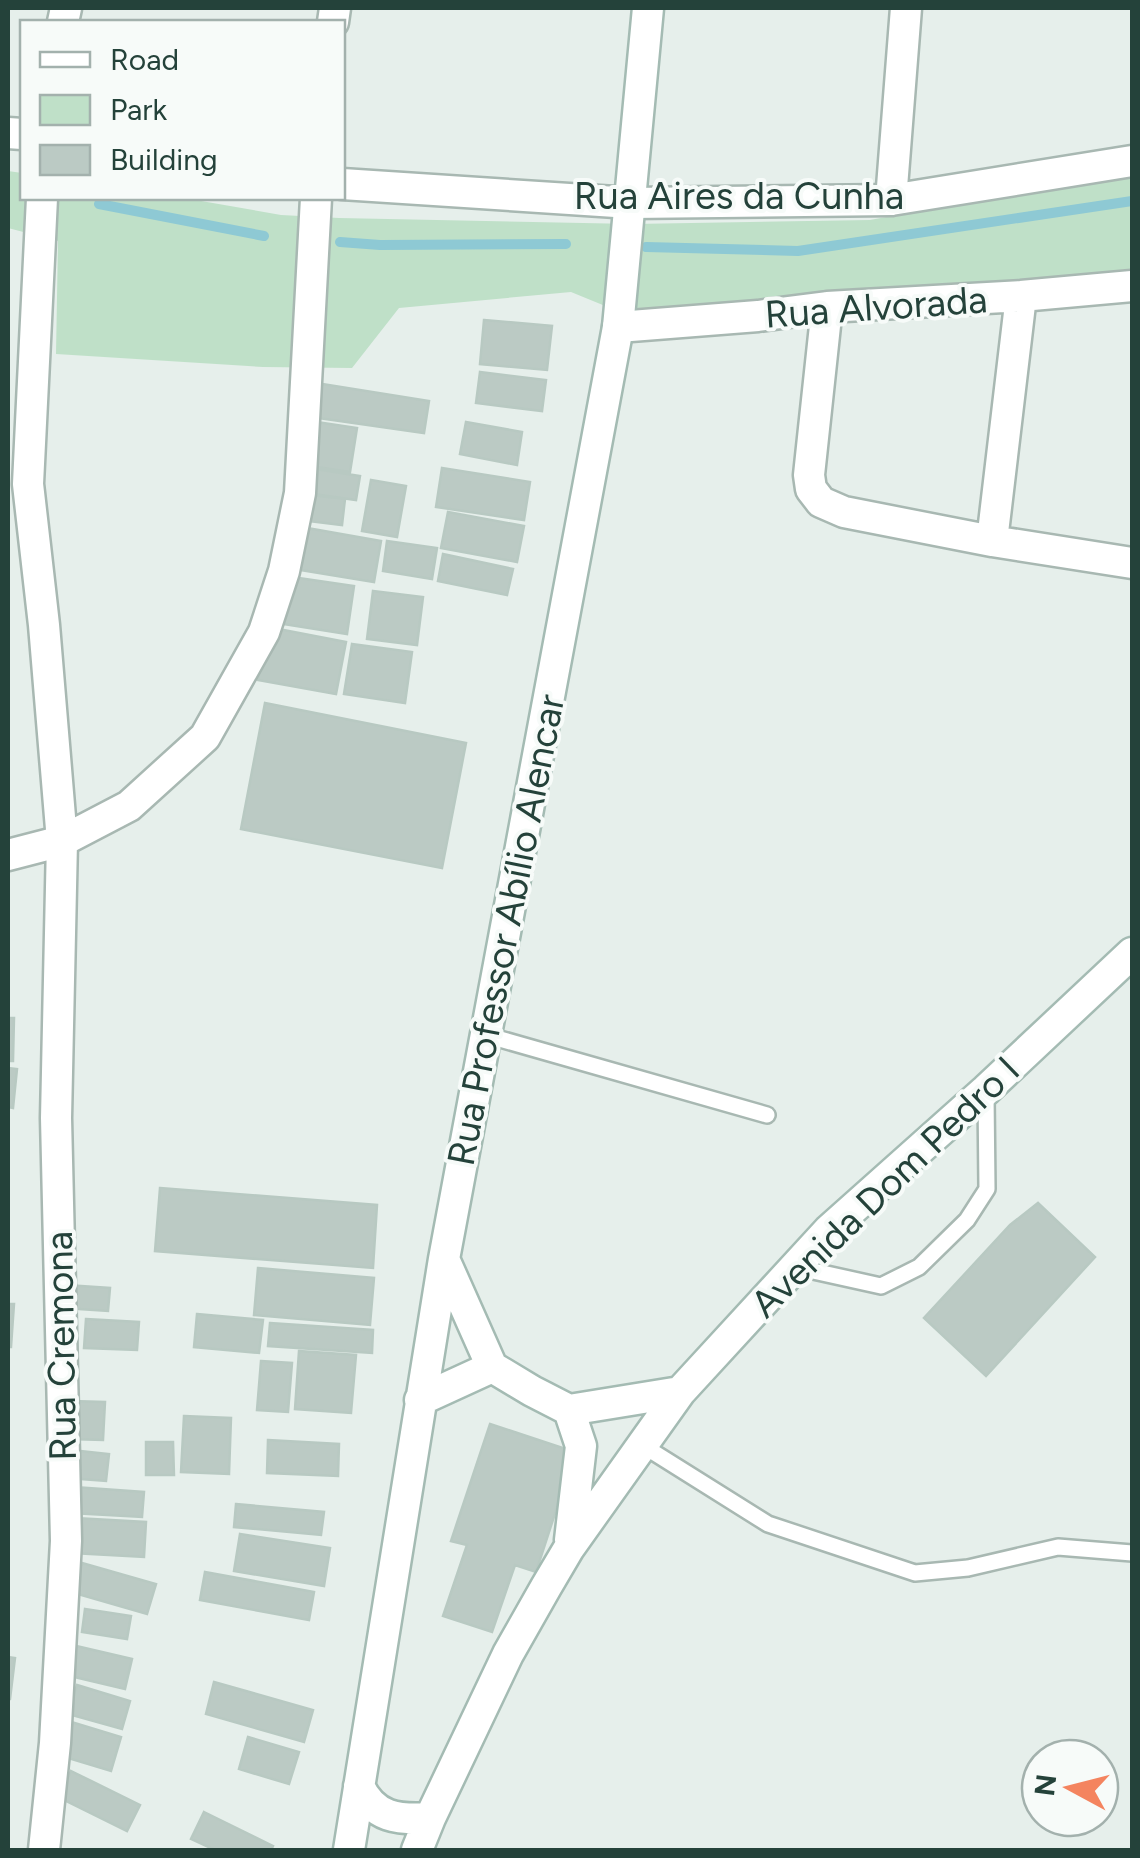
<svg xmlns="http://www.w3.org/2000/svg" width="1140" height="1858" font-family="Figtree,sans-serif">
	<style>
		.green { fill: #bfe0c8 }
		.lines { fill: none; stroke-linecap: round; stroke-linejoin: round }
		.stream { stroke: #8ec9d4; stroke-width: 10 }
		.building { fill: #bbcac4; stroke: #b8c9c2; stroke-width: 2.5 }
		.lane-casing { stroke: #a8b8b2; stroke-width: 20 }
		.street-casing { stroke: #a8b8b2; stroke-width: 35 }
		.secondary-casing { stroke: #a4bbb3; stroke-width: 35 }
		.lane { stroke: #fff; stroke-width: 15 }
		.street { stroke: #fff; stroke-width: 30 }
		.secondary { stroke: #fff; stroke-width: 30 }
		.labels { text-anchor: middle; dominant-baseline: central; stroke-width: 8; stroke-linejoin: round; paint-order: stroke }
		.street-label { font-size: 38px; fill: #24423a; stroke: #f7fbf9 }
	</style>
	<rect width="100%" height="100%" fill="#e6efeb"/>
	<path class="green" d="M8,171L22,173V198H184L281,215L339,218L633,224L870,220L992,197L1132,177V283L637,319L571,292L399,308L352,368L263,367L56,354L58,241L8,228Z"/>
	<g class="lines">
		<path class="stream" d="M99,204L264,236
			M340,242L380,245L566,244
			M646,247L798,251L1132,201"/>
	</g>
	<path class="building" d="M484,320L552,326L547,370L480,364Z
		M480,372L546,380L542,411L476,403Z
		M316,383L429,401L424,433L311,417Z
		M310,421L357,428L350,472L304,465Z
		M466,422L522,432L517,465L460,454Z
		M309,468L360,476L356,500L306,493Z
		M442,468L530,482L524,520L436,507Z
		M371,480L406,486L397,537L362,531Z
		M303,494L345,499L342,525L300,520Z
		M448,512L524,526L517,562L441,548Z
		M296,526L381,541L374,582L288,568Z
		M387,541L437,548L432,579L383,571Z
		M443,554L513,569L507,595L438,581Z
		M285,576L354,586L347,634L277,623Z
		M373,591L423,597L417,645L367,639Z
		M268,627L346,642L336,694L258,680Z
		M352,644L412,652L405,703L344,694Z
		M265,703L466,743L442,868L241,829Z
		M8,1018H14L13,1061H8Z
		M8,1068L17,1069L13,1108L8,1107Z
		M160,1188L377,1205L373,1268L155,1251Z
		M1038,1203L1095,1257L986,1376L924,1318L1010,1225Z
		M258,1268L374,1278L370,1325L254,1315Z
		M66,1285L110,1288L108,1311L64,1308Z
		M8,1304H14L11,1347H8Z
		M197,1314L263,1320L259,1353L194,1347Z
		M86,1319L139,1322L137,1350L84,1348Z
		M270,1323L373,1330L372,1353L268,1346Z
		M299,1351L356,1355L351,1413L295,1409Z
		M261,1361L292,1363L288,1412L257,1410Z
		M71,1401L105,1402L103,1440L69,1439Z
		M184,1416L231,1418L229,1474L181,1472Z
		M490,1424L575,1452L536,1572L515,1565L492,1632L443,1616L467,1545L451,1541Z
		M268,1440L339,1444L338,1476L267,1473Z
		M146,1442H173L174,1475H146Z
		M71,1450L109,1454L106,1481L68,1478Z
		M74,1487L144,1492L142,1517L72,1513Z
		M236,1504L324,1512L321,1535L234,1527Z
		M75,1518L146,1522L144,1557L73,1553Z
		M240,1534L330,1548L324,1586L234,1571Z
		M82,1563L156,1584L147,1614L74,1593Z
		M205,1572L314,1592L309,1620L200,1600Z
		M85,1609L131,1616L127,1639L82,1632Z
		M72,1645L132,1659L125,1689L66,1675Z
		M8,1657L15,1658L10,1699H8Z
		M214,1682L313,1710L304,1742L206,1714Z
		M77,1685L130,1701L122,1729L68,1714Z
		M68,1721L121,1737L111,1771L58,1755Z
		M248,1737L299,1752L289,1784L239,1769Z
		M71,1771L140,1805L127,1831L58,1797Z
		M204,1812L273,1846L271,1850H215L191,1839Z"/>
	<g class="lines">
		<defs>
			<path id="lane" d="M486,1035L767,1115
				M795,1267L881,1286L919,1267L967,1220L987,1189L986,1094
				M642,1445L768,1524L915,1573L968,1568L1058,1547L1132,1553"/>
			<path id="street" d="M63,22L66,8
				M333,22L335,8
				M8,133L22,134
				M342,184L631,203L891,200L1132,161
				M42,198L28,484L44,625L62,841L56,1118L66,1541L55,1743L44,1850
				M891,200L906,8
				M827,307L809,475L811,489L821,502L844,512L992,541L1132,563
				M618,327L758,316L827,307L1021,296L1132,286
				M992,541L1021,296
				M8,855L62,841L129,806L205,737L264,632L284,571L300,493L316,198"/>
			<path id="secondary" d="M444,1259L492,1367L532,1391L569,1410L680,1392
				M420,1400L492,1367
				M569,1410L581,1446L570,1540
				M359,1786C374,1818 398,1820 430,1818
				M349,1850L444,1259L618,327L648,8
				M417,1850L430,1818L508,1654L546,1587L569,1548L680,1392L829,1230L986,1090L1132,953"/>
		</defs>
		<use href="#lane" class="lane-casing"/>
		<use href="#street" class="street-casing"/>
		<use href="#secondary" class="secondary-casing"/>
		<use href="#lane" class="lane"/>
		<use href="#street" class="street"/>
		<use href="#secondary" class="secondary"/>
	</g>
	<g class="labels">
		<g class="street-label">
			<text x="739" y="196">Rua Aires da Cunha</text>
			<text transform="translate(876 307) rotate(-4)">Rua Alvorada</text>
			<text transform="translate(506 930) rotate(-79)">Rua Professor Abílio Alencar</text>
			<text transform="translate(885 1187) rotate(-44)">Avenida Dom Pedro I</text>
			<text transform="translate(61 1346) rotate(-91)">Rua Cremona</text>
		</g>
	</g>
	<rect width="1140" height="1858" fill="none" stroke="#24423a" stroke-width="20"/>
	<rect x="20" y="20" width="325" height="180" fill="#f7fbf9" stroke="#a3b1ad" stroke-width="2.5"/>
	<rect x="40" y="52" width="50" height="15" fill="#ffffff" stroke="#a3b1ad" stroke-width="2.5"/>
	<text x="110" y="70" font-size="30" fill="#24423a">Road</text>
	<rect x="40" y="95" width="50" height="30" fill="#bfe0c8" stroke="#a3b1ad" stroke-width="2.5"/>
	<text x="110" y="120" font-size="30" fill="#24423a">Park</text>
	<rect x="40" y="145" width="50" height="30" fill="#bbcac4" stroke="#a3b1ad" stroke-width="2.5"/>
	<text x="110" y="170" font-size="30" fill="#24423a">Building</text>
	<g transform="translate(1070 1788) rotate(277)"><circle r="48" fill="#f7fbf9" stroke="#a3b1ad" stroke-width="2.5"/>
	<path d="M0-8L18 38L0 25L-18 38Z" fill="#f4845f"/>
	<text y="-15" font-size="28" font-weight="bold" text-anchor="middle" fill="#24423a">N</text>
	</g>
</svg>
